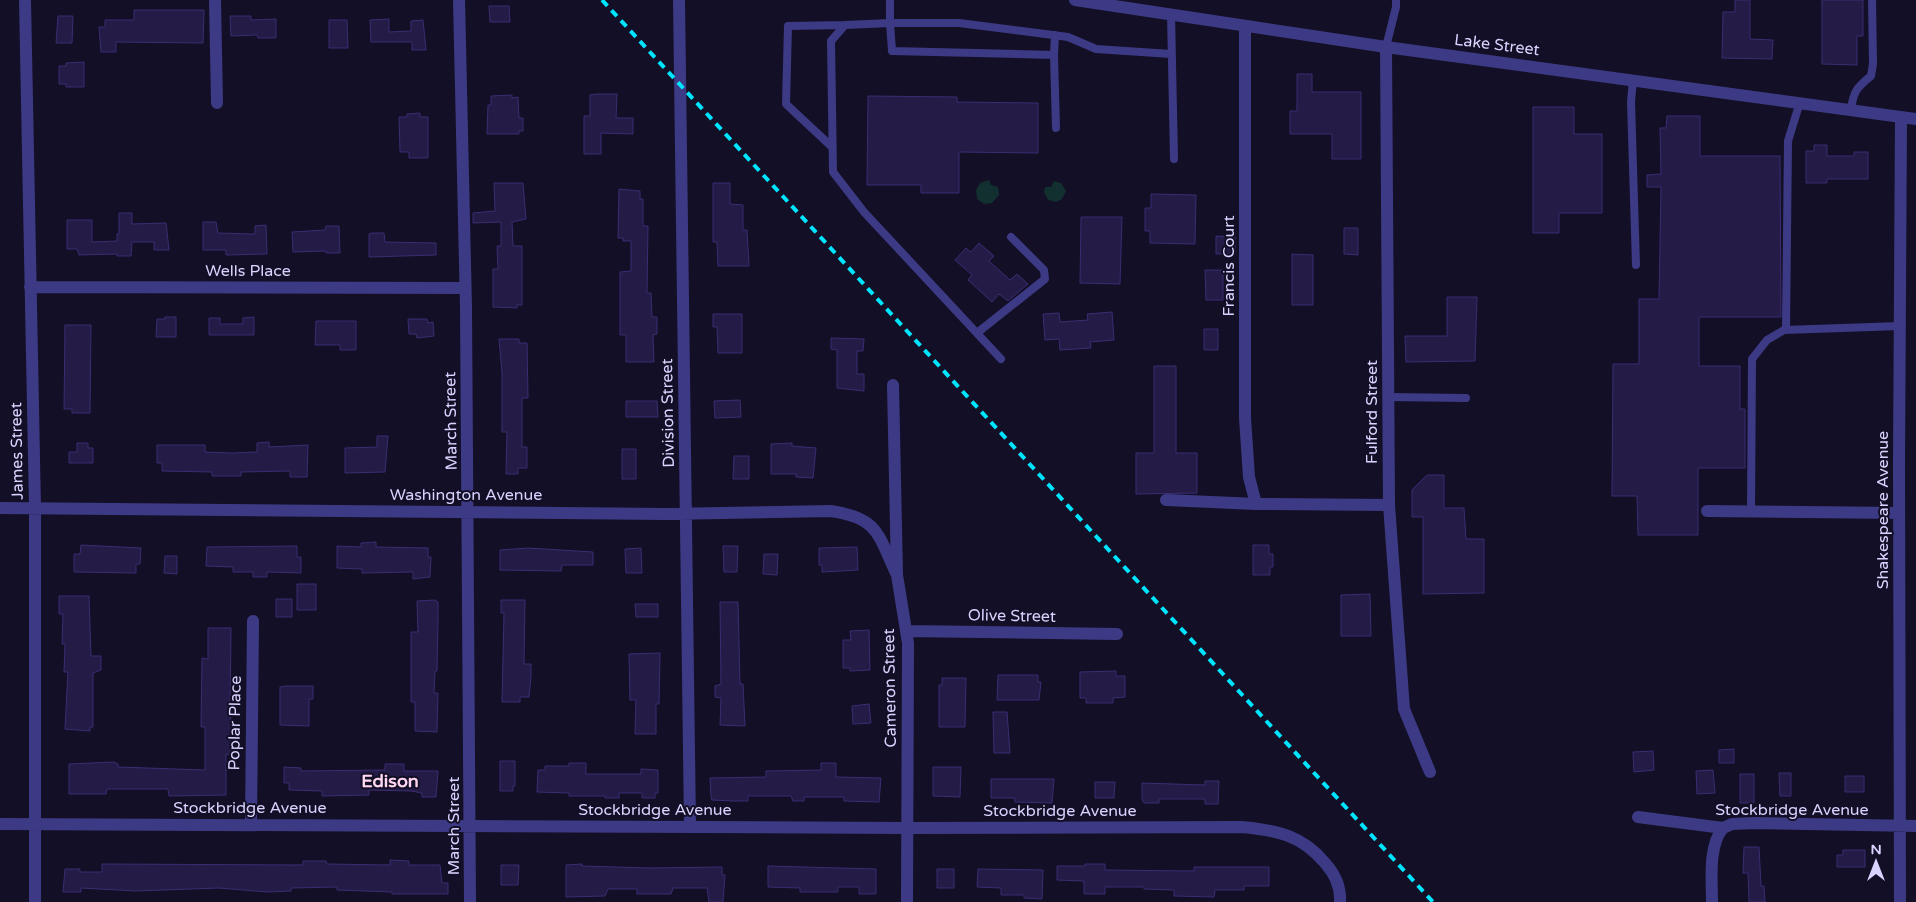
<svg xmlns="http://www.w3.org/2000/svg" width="1916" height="902" font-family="'Varela Round',sans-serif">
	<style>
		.green { fill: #12302f }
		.building { fill: #241b47; stroke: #3b2d73 }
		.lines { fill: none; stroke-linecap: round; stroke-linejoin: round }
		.service { stroke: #3d3a85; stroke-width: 8 }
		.minor { stroke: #3d3a85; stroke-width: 12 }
		.rail { stroke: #00e5ff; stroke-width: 4; stroke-dasharray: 8 6; stroke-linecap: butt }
		.labels { text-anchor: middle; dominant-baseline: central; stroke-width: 4; stroke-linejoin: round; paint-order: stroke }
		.street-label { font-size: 16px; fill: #d9d4ff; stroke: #130f26 }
		.neighbourhood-label { font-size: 18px; font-weight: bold; fill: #ffd6f0; stroke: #130f26 }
	</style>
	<rect width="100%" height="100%" fill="#130f26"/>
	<path class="green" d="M989,180L991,185L998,187L999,195L992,203L984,204L977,199L976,190L980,183Z
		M1054,181L1061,183L1066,191L1062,199L1056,202L1048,200L1044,192L1045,187H1051Z"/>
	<path class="building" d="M1735,0H1750V39L1773,40L1772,59L1722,58L1723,12H1735Z
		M1822,0H1863V36H1857V65L1822,64Z
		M489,6H509L510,22H490Z
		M134,10H204L203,43L116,42V52H101L99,27H105V20H134Z
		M58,16H73L72,43H56Z
		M230,16H251V20L276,19V38H258L257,35L231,36Z
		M389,19V32L411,31V21L423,20L426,50H412V42H371L370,20Z
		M329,20H347L348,48H329Z
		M84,62V87H66V84H59V66H66V63Z
		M1297,74H1312V92H1361V159H1332V134H1290V111H1297Z
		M597,94H617L616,118H633V134L601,133V154H584V116H590V95Z
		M512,95V98L518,97L519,118H523V131H519V134H487L488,105H491V96Z
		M868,96L957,97V102L1038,103V153L959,152V193H921V185H867Z
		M1533,107H1574V134H1602V213H1559V233H1533Z
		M420,113V117H428V158H409V152H400L399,117H407V114Z
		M1667,116H1700V156H1780L1781,317H1699V366H1740V409H1745V468H1698V535H1638L1637,496H1612L1613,364H1639V299H1659L1661,187H1647V175L1661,174L1660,128H1666Z
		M1814,145H1827V156H1854V152H1868V179H1827V183H1806V151H1814Z
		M494,183H523L526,219L512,222L513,246H522V305H517V308L493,307V269H498L497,246H501V222L473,223V213L495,211Z
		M713,183H730V204L743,205V230H747L749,266H718L717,242H713Z
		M619,189L640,191V199H643V226H648L647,293H651L652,317H657V334L653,335L654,362H626V335H620V272L631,271V241H623V238H618Z
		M1151,194L1196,195L1195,244L1150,243V231H1145V208H1151Z
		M119,213H132V224L166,223L169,250H154V242H132L131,256H117V254L79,255L77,249H67V220H92V242L117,241V234H119Z
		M1081,217H1122L1120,284L1080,283Z
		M203,222H216L218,233L252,234H255V226L266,225L267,254L226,255V250H203Z
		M326,226H339L340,253H326V251L293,252L292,232L325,230Z
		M1344,228H1358V255L1344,254Z
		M372,233H384L385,242L436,243V255L369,257V234Z
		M1216,236L1235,237V254H1216Z
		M979,243L994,256L989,261L1010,280L1017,274L1028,284L1008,301L999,294L992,302L968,280L972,275L955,260L966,248L971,252Z
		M1292,254L1313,255V305H1292Z
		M1205,270H1223V300H1206Z
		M1447,297H1477L1475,361L1406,362L1405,336H1447Z
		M1112,312L1114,340L1090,342L1091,348L1060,350L1059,339L1045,340L1043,314L1059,313L1060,322L1088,320L1087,314Z
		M713,314H742V353H718L717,327H713Z
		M165,317H176V337H156L157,319H165Z
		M254,317V335H209V318H220V324H243V318Z
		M408,319H427L428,323L433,322L434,336L417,338L416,334H409Z
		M316,321H356V350H340V345H315Z
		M65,325H91L90,413H72V409H64Z
		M1204,329H1218V350H1204Z
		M831,338L864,339L863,351H857V374H864V391L837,388V350L831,349Z
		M499,339H519V343H527L528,398H522V447H527V468H518V474H506L507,432H502V373Z
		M1154,366H1176V453H1197V493L1136,494V453H1154Z
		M740,400L741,417L715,418L714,401Z
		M626,401H657L658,417H626Z
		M377,436H388L385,472L345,473V448L377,447Z
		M269,442V447L308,445L307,477H290V471L241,472V476H212V472L162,471V463H157V445H205V452L232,453L257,452V443Z
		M77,443H88V448H93V463H69V452H77Z
		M792,443V446L816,448L813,478L796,477V474H771V444Z
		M622,449H636V479H622Z
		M734,456H749V479H733Z
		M1427,475H1444V508H1464L1466,539H1484V593L1423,594V517H1412V490Z
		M376,542V547L428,548V557H431L430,577L413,579V572L362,573V569L337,568V546L361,547V543Z
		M81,545L141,548L140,564H136V573L74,572V554H80Z
		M1253,545H1269V554H1273V567H1270V575H1253Z
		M297,546V557H301V573L267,572V577H253V572H233V567L206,566L207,547Z
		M723,546H738L737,572H724Z
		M857,547L858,570L822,572V565H819V548Z
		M528,548L593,552V565H562L561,571L500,570V550Z
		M641,548L642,573H626L625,549Z
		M764,554H778L777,575L763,574Z
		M165,556H177V574L164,573Z
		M297,584H316V610H297Z
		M1370,594L1371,636H1341V595Z
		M59,596H89L91,656H101V670L93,673V727H90V731L65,729L68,672H64L65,644H62L63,614H59Z
		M276,599H292V617H276Z
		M435,600L438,602V622L437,671H435L434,693H438L437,732L415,731V702H411V632H418L417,601Z
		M501,600H525L524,664H531V676L529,697H520V702H502L504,613H501Z
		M720,602H738L740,684H743L745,726L720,725L721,698L715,697V686L721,684Z
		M635,604H658V617H636Z
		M208,628H231L230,713L232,727L230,755L226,754V795L169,796L168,789H107L106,794H69V764L114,762L118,764V767L205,770V727H201L202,658L208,659Z
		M869,630L870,670L850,671V668H843V640H851L850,631Z
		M660,653L659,704H656V734H635L636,700H630L629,654Z
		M1116,671V676H1125V697L1113,698V703H1086V698H1080V672Z
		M998,675H1038V682H1041L1039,700H997Z
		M942,678H966L965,727H939V685H942Z
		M286,686H313V699H309V726L280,725V687Z
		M869,704L871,723L853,724L852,706Z
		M993,712H1007L1010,753H994Z
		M1734,749V763H1719V750Z
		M1653,751L1654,770L1634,772L1633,752Z
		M500,761H515V786H513V791H500Z
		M569,763H586V774H641V769L658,770V793H655V798H642V793H619V798H605V796H569V793L537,792L538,770H545V766H569Z
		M821,763H836V777L881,778L879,802L844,801V797H804V801H793L791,796H748V801H733L712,800L711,796L710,778L766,777V771L821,770Z
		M385,764H404V771H438L436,797H422V793L411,791L369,790V795L322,796V791L289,790V783H284V767L301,768V771L385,770Z
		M933,767H961L960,797L933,796Z
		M1713,770L1715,793L1697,794L1696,771Z
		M1779,773H1791V796H1780Z
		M1740,774H1754V803H1740Z
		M1845,776H1864V792H1845Z
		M991,779H1054L1052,803L1015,802V798H991Z
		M1205,781H1219L1218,804H1205V799H1159V803H1144L1142,799V783L1205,785Z
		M1095,782H1115L1114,798H1095Z
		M1744,847H1759L1761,886H1764L1765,902H1749L1748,873H1743Z
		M1843,850H1865V867H1837V855H1843Z
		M390,860L409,861V865H440L442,883H448V894H392V892L337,890V887L291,888V891L267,892L219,888L136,891L81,888V892H63L65,869H80V872H102V864L303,865V861H326L327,864L390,865Z
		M582,864V866L649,868L722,867V875H725L723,902H709L707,888H673L671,894H637V889H608L605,896L566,897V865Z
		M1085,864H1105V870L1194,871V867H1269V886H1244V890H1215L1214,897L1174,896V890L1144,889V887H1105V894H1084V881L1057,880V866H1085Z
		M501,865H519L518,885H501Z
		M768,866L876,869V894H859V887H838V892H800V888L768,887Z
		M937,869H954V888H937Z
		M978,869L1043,870L1042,899L1024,898V895H1001V888L977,887Z"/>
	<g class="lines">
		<path class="service" d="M890,0V23L845,25L831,41L833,172L864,212L1001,359
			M1171,14L1174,159
			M1386,47L1396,7V0
			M1054,55L1055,35
			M1633,79L1631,102L1636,265
			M1851,110C1853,92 1857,87 1871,76L1873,64L1872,0
			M1056,128L1054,55L892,51L890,23H959L1068,37L1096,49L1171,54
			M832,147L786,104L788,26L845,25
			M1786,330L1788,141L1800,102
			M977,333L1045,279L1044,270L1011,237
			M1388,397L1466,398
			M1751,512L1752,359L1767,340L1784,330L1900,326"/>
		<path class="minor" d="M25,0L35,508V902
			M215,0L217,103
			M459,0L466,308L470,902
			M679,0L690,826
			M1075,0L1386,47L1916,119
			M1245,26V418L1249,477L1256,504
			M1386,47L1389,505L1404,709L1430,772
			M30,287L465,288
			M893,385L897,575L908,643L907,902
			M1166,500L1256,504L1389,505
			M0,508L666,514L831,511C879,518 878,535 897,575
			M1707,511L1899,513
			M907,631L1117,634
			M1638,817L1723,828L1732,824L1754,823L1916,826
			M0,824L907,828L1241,827C1276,830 1302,835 1325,863C1335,874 1341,886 1340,902
			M251,824L253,621
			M1712,902C1712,880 1708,846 1723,828
			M1900,902L1899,463L1901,117"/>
		<path class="rail" d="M602,0L1433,902"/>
	</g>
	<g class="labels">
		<g class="street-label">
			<text transform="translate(1497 45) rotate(7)">Lake Street</text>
			<text transform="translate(1229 266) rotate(-90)">Francis Court</text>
			<text x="248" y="271">Wells Place</text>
			<text transform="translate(1372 412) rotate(-90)">Fulford Street</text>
			<text transform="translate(668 413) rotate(-91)">Division Street</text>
			<text transform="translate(451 421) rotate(-91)">March Street</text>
			<text transform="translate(17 451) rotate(-91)">James Street</text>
			<text x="466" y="495">Washington Avenue</text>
			<text transform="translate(1883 510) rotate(-90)">Shakespeare Avenue</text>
			<text transform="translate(1012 616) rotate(1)">Olive Street</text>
			<text transform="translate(890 688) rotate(-91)">Cameron Street</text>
			<text transform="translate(235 723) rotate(-89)">Poplar Place</text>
			<text x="250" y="808">Stockbridge Avenue</text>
			<text x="655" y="810">Stockbridge Avenue</text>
			<text x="1792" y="810">Stockbridge Avenue</text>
			<text x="1060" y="811">Stockbridge Avenue</text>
			<text transform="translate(454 826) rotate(-90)">March Street</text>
		</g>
		<g class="neighbourhood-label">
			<text x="390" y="781">Edison</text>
		</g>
	</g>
	<g transform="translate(1876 862)" stroke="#130f26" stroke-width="4" paint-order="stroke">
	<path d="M0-4L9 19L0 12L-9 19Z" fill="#d9d4ff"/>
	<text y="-8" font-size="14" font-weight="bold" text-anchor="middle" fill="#d9d4ff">N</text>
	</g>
</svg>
